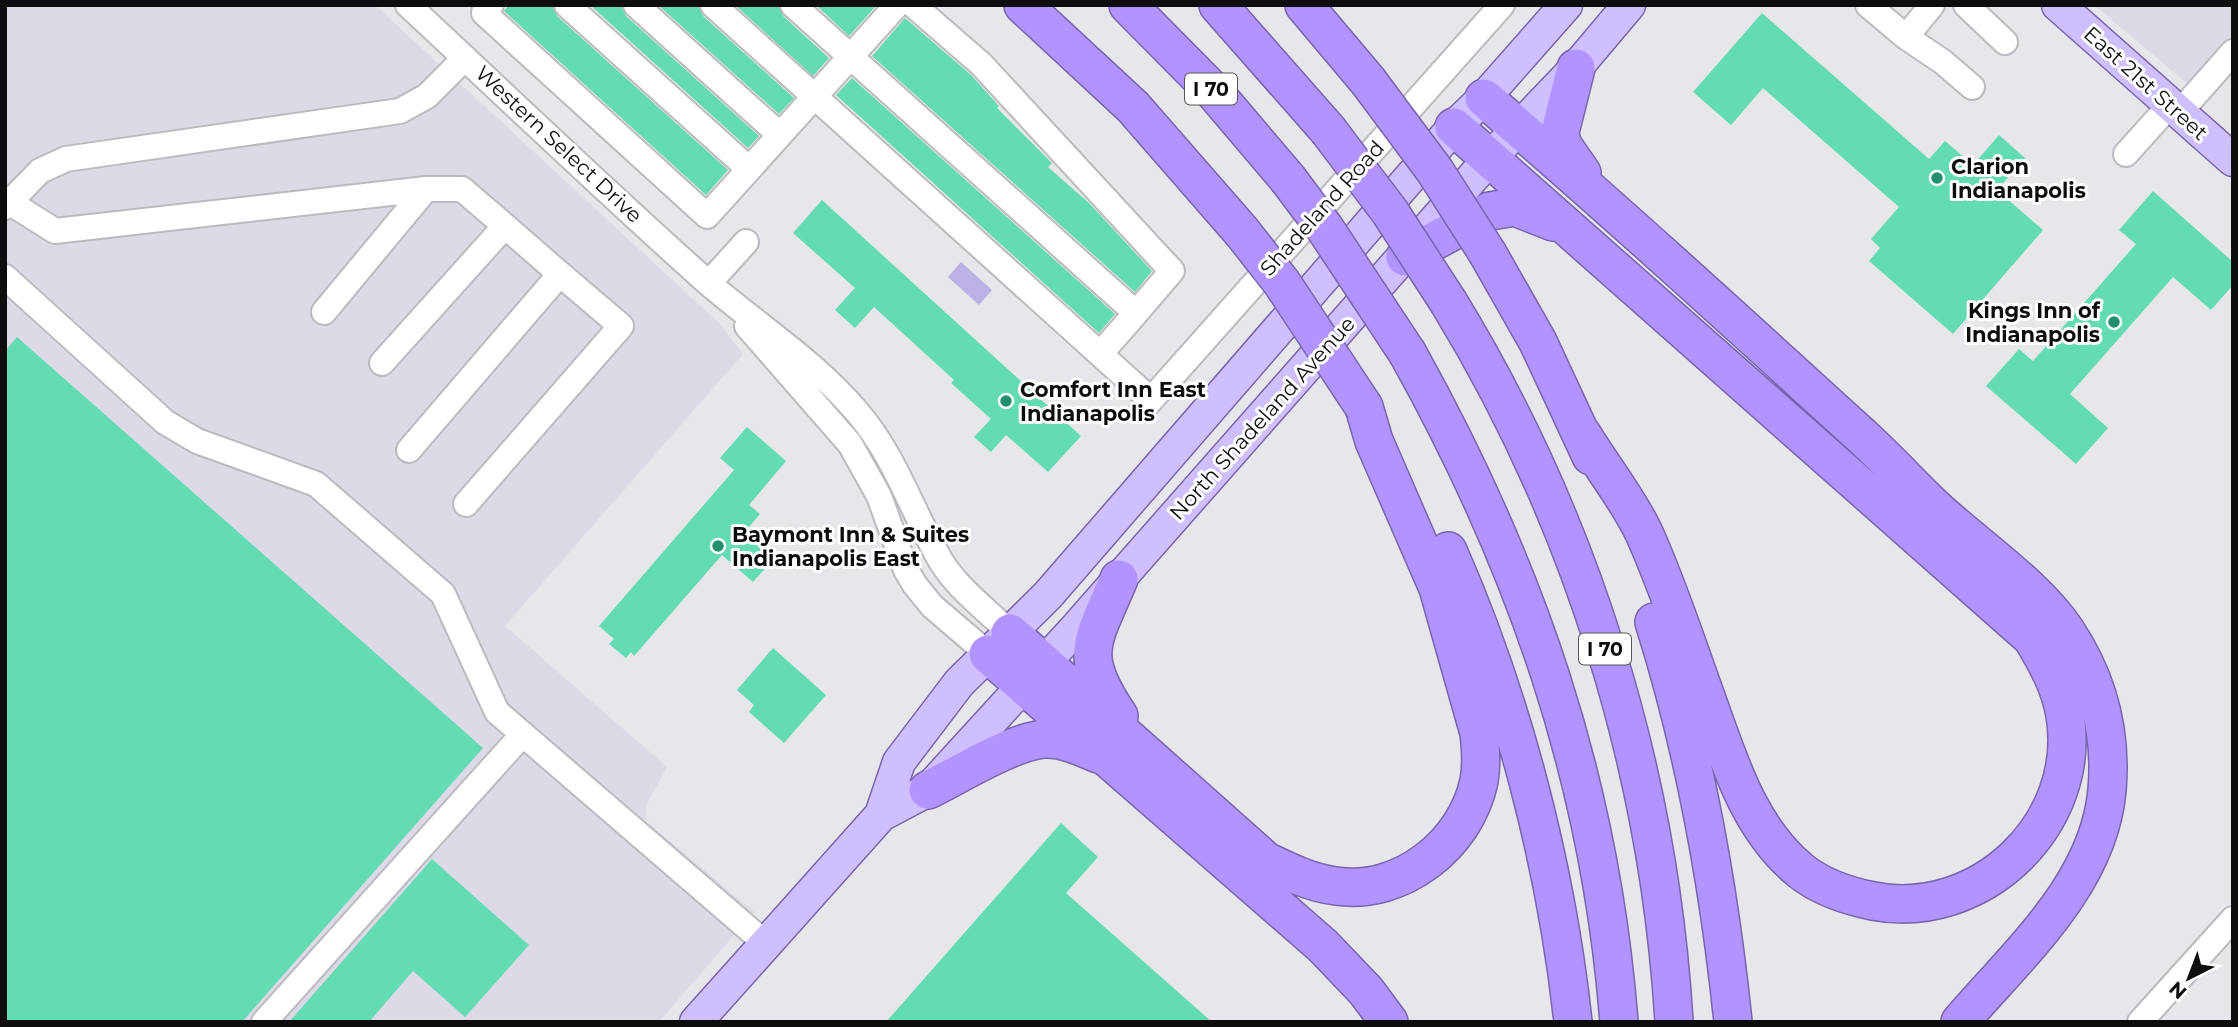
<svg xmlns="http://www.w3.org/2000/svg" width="2238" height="1027" font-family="Montserrat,sans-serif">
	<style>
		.built { fill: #dddae6 }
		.green { fill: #bcb0e5 }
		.building { fill: #64dcb3 }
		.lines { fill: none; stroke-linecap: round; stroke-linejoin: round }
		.minor-casing { stroke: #bbbabe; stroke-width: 28 }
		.major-casing { stroke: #7865ab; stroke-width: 35 }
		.highway-casing { stroke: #7865ab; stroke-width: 40 }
		.minor { stroke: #fff; stroke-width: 24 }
		.major { stroke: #d0bfff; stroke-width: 32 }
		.highway { stroke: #b194ff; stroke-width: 37 }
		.highway-bridge-casing { stroke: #7865ab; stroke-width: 40; stroke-linecap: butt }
		.highway-bridge { stroke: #b194ff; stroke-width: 37 }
		.poi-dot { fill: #228f6e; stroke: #fff; stroke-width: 2.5 }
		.labels { text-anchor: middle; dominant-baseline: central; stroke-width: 6; stroke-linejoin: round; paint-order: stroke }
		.shield { fill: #fff; stroke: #565656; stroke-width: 2 }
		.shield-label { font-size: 19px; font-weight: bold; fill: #0d0d0e }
		.street-label { font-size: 21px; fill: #0d0d0e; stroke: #fff }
		.poi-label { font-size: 21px; font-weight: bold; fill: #0d0d0e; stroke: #fff; text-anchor: start }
	</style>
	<rect width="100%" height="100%" fill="#e7e6eb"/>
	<path class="built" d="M5,5H375L719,323L743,354L505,626L667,767L647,804L646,821L754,912L659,1022H5Z
		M2094,5H2233V68L2206,99Z"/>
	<path class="green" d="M961,262L992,290L979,305L948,277Z"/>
	<path class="building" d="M509,5H553L557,16L728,170L706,195L504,11Z
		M590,5H622L626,16L759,136L748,148Z
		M658,5H699L703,16L794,98L779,114Z
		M735,5H779L783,16L829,58L813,76Z
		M816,5H877L849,36Z
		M1762,13L1929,159L1945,141L1973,165L1999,135L2025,158L1997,190L2043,230L1953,334L1869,261L1880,248L1871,239L1899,207L1763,88L1731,125L1693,92Z
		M905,18L971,75L999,106L997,108L1052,163L1048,167L1089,203L1152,271L1135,292L872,56Z
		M852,78L1115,314L1099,333L836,95Z
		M2153,191L2233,262V285L2211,310L2173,277L2070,394L2108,428L2076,464L1986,386L2019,349L2033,361L2136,244L2119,230Z
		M822,200L1081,436L1048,472L1006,435L991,452L974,437L991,419L951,383L954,380L874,307L855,328L835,310L855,288L793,233Z
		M17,337L483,748L242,1022H5V351Z
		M747,427L786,461L749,505L760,514L748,528L778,554L753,582L722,555L634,656L631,652L626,658L609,644L614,639L599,626L734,470L720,458Z
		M773,648L826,695L784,743L749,712L754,705L737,690Z
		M1061,823L1098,857L1066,893L1212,1022H886Z
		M432,859L529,945L465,1017L413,971L369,1022H289Z"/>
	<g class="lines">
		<defs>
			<path id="minor" d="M408,5C508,98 606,192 707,282C758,326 814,361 858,413C894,455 911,508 938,556C954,586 986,609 1010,633
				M491,5L484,13L707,216L897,5
				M567,5L749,169
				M636,5L780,135
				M713,5L1151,400
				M793,5L1136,313L1100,354
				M913,5L981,64L1172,271L1136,313
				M1868,5L1906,37L1932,5
				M1966,5L2005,42
				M1906,37L1943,62L1972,87
				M2179,113L2233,52
				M2126,154L2170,105
				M9,202L55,231L426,189
				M5,207L40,171L66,159L400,111L427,96L465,58
				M5,277L165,422L197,441L316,484L443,594L497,712L765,943
				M709,283L746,242
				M324,312L426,189H462L505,226
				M747,326L850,444L879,496L906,570L915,585L932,606L988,654
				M382,363L505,226L560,274
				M1142,410L1502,5
				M409,450L560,274L621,326L466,504
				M264,1022L522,735
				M2140,1022L2233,919"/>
			<path id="major" d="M2058,5L2233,160
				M881,815L899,762L959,683L1048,595L1454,127L1484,98L1566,5
				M696,1022L881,815L928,790L1076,628L1490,158L1576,68L1629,5"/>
			<path id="highway" d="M1023,5L1133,107L1242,232
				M1128,5L1215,93L1288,179
				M1218,5L1328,130
				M1304,5L1368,81
				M1576,68L1560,132L1562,144L1582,173
				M1484,98C1613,209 1739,324 1864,438C1888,460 1911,485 1935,508C1975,545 2036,586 2066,631C2098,679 2112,732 2107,790C2099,884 2018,954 1960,1022
				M1454,127L2032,638C2047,663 2060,686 2065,715C2083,824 1980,922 1873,901C1848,896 1821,887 1801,871C1748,828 1728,758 1706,697C1686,642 1668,586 1644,533C1628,499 1602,467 1582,434
				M1488,254L1538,342L1591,456
				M1405,257L1490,211L1515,207L1553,222
				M1449,303C1581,519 1659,769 1674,1022
				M1408,354C1526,566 1600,779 1619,1022
				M1448,551C1512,696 1556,864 1573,1022
				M1654,622C1695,752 1719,886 1733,1022
				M1010,633L1266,861C1289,872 1311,883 1336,886C1401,896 1466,844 1479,781C1482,765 1481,750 1479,733L1438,588L1374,441L1364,407
				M988,654L1323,946L1366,991L1389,1022
				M1119,716C1077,654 1092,643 1119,579
				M928,790C957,776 1016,739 1047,739C1065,739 1082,747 1098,754"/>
		</defs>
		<use href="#minor" class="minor-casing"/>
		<use href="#major" class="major-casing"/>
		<use href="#highway" class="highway-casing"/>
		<use href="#minor" class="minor"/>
		<use href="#major" class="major"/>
		<use href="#highway" class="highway"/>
		<defs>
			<path id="highway-bridge" d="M1368,81L1435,171L1488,254
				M1328,130L1390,212L1449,303
				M1288,179L1324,227L1408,354
				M1242,232L1282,283L1364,407"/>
		</defs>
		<use href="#highway-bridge" class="highway-bridge-casing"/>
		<use href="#highway-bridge" class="highway-bridge"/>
	</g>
	<g class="poi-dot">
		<circle cx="1937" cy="178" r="7"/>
		<circle cx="2114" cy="322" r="7"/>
		<circle cx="1006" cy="401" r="7"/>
		<circle cx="718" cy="546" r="7"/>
	</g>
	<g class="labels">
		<g class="shield">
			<rect x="1185" y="73.5" width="52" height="31" rx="5"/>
			<rect x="1579" y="633.5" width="52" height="31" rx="5"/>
		</g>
		<g class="shield-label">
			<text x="1211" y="89">I 70</text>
			<text x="1605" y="649">I 70</text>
		</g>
		<g class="street-label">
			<text transform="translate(2146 83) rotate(42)">East 21st Street</text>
			<text transform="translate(559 144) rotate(43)">Western Select Drive</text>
			<text transform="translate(1322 208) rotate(-48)">Shadeland Road</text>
			<text transform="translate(1262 418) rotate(-48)">North Shadeland Avenue</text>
		</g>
		<g class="poi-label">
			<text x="1951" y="166">Clarion<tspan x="1951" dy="24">Indianapolis</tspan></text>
			<text x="2100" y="310" text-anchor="end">Kings Inn of<tspan x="2100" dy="24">Indianapolis</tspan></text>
			<text x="1020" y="389">Comfort Inn East<tspan x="1020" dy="24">Indianapolis</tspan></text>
			<text x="732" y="534">Baymont Inn &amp; Suites<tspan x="732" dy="24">Indianapolis East</tspan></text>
		</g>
	</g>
	<rect width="2238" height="1027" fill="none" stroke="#0d0d0e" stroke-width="14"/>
	<g transform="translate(2189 978) rotate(222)" stroke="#ffffff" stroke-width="5" paint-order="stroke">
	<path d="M0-5L12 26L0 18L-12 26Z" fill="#0d0d0e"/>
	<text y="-10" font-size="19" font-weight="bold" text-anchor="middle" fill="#0d0d0e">N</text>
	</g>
</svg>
